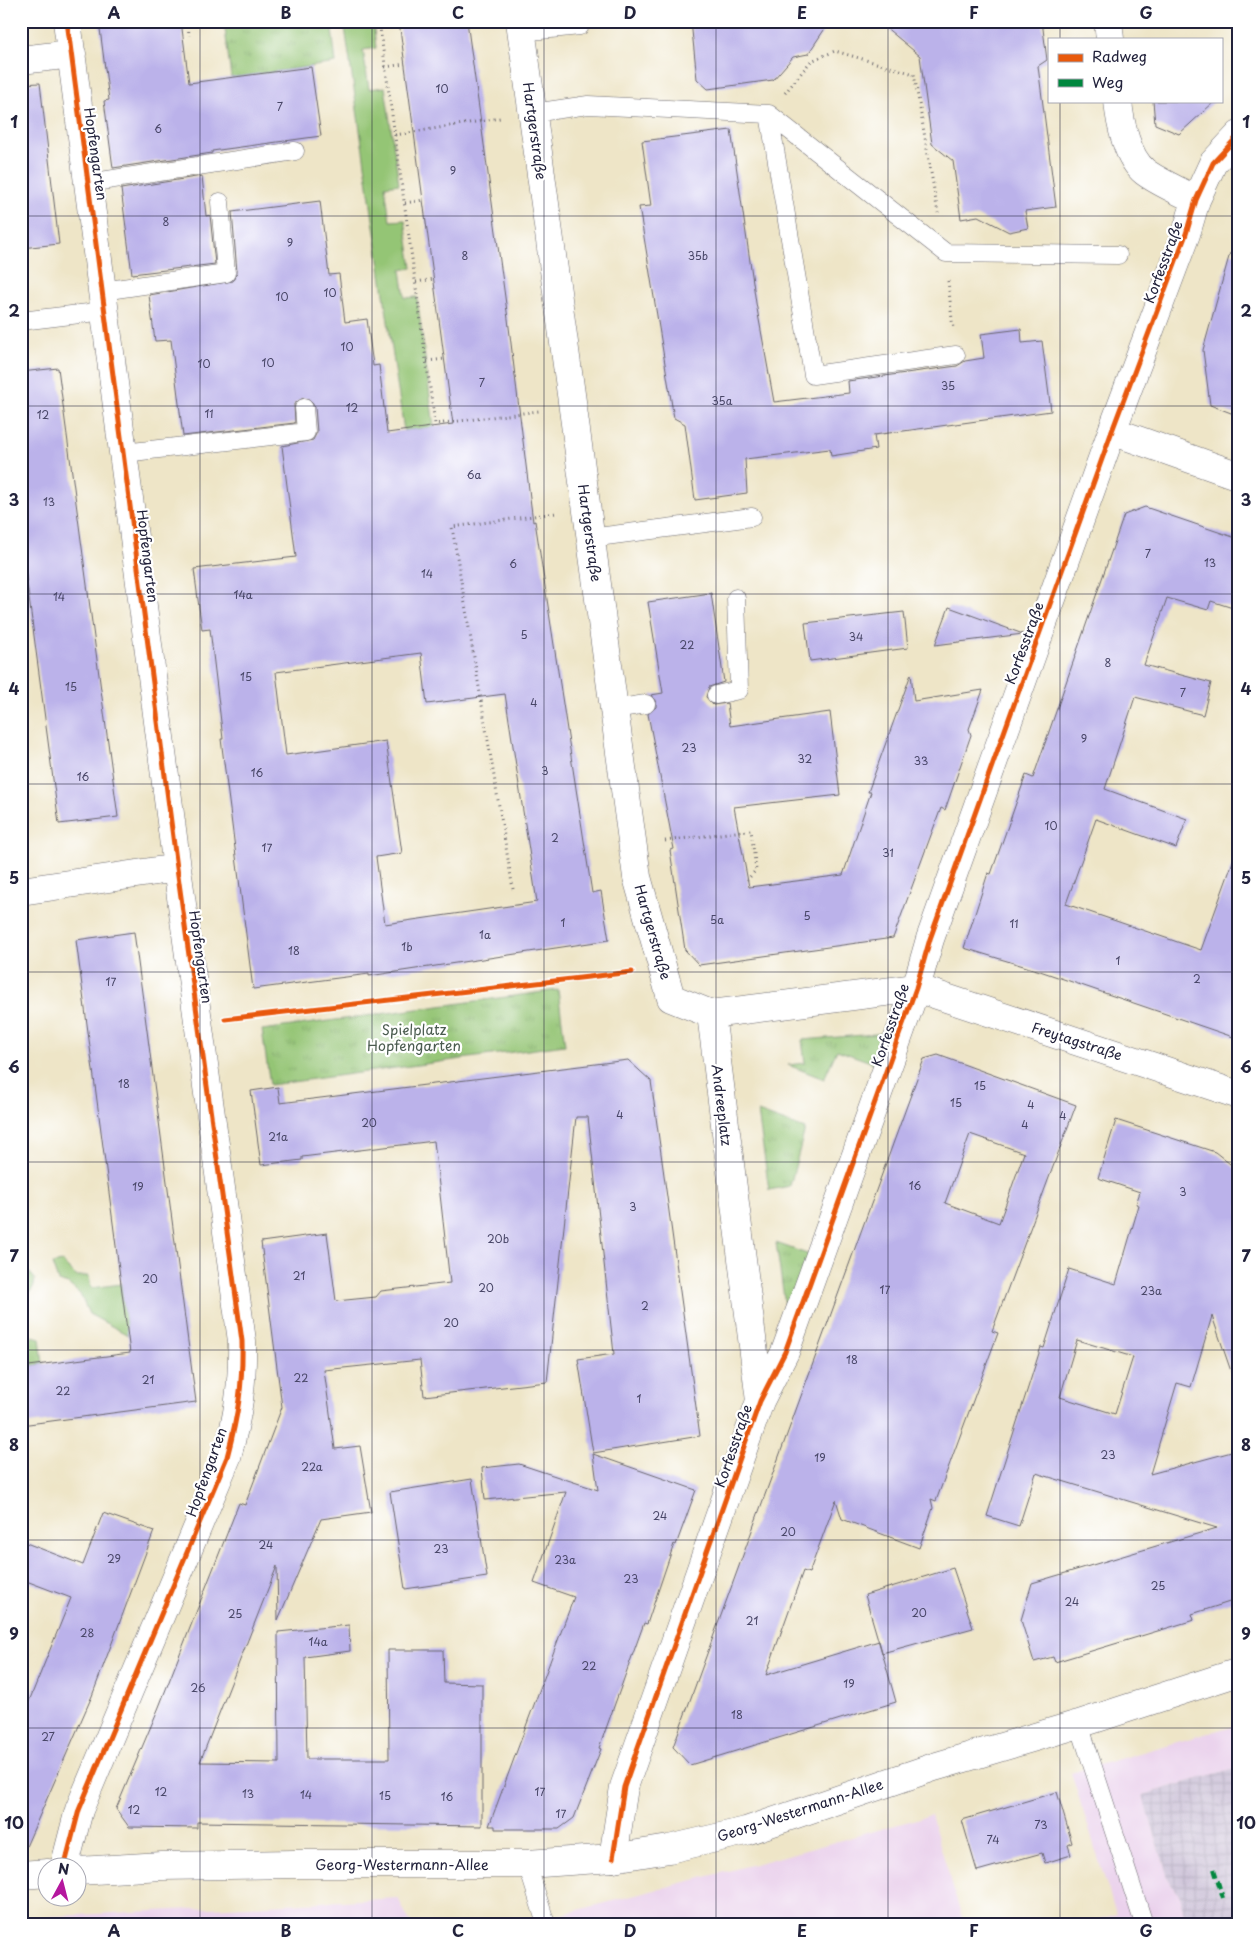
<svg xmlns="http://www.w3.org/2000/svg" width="1260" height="1945" font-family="'Playpen Sans',sans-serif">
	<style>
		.built { fill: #ead1ec }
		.industrial { fill: url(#industrial-grid) }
		.green { fill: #94c575; stroke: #5b7458 }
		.park { fill: url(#park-tufts); stroke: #5b7458 }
		.building { fill: #bbb2ea; fill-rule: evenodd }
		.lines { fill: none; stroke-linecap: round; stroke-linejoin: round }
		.service-casing { stroke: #69666c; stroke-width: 19 }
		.minor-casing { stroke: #69666c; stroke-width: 29 }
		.tertiary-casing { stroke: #69666c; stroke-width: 29 }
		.path { stroke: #69666c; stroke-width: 3; stroke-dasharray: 1 4; stroke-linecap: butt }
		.service { stroke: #fff; stroke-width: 18 }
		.minor { stroke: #fff; stroke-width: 28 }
		.tertiary { stroke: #fff; stroke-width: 28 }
		.quiet { stroke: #00873e; stroke-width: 4; stroke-dasharray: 8 4; stroke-linecap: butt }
		.cycleway-casing { stroke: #fff; stroke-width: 8 }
		.cycleway { stroke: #e8590c; stroke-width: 5 }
		.grid { fill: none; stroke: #22223b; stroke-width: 1; stroke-opacity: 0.55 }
		.labels { text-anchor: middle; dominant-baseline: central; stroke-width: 4.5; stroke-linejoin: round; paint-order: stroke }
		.number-label { font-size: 11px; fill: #484667 }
		.street-label { font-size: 14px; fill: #22223b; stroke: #fff }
		.park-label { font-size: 14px; fill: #4a5b4f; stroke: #fff }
		.neatline { fill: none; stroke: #22223b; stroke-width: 2 }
		.grid-label { font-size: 16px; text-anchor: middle; font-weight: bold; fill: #22223b }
	</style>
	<defs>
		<pattern id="industrial-grid" width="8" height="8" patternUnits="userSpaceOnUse" patternTransform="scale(1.25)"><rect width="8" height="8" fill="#cabfd6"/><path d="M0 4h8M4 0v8" fill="none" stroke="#ada4b9"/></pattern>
		<pattern id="park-tufts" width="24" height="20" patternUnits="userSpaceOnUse" patternTransform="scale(1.25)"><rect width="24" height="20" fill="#94c575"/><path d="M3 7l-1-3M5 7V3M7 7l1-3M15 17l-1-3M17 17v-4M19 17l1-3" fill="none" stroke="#7fa966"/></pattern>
	</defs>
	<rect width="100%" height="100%" fill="#fff"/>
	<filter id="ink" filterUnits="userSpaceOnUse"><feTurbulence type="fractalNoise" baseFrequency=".02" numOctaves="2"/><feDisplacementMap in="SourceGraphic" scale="10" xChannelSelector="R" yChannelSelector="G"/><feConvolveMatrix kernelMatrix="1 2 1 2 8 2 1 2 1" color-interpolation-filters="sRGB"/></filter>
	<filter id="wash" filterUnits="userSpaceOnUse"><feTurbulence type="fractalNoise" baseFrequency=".0096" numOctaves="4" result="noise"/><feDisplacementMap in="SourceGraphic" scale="20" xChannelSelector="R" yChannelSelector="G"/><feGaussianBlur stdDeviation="1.12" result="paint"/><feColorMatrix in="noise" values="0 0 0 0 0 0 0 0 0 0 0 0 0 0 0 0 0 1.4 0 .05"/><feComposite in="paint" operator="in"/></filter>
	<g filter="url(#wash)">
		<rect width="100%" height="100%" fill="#eee5c7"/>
		<path class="built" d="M1239,1724V1767L1143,1795L1170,1884L1180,1896L1188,1924H1087L1116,1914L1071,1773Z
			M931,1815L964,1924H525L770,1860Z
			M398,1898L411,1924H21V1918Z"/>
		<path class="industrial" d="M1239,1767V1924H1188L1180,1896L1170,1884L1143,1795Z"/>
		<path class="green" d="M344,21H373L376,48L363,50L369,89L385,87L399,184L385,186L390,221L405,220L412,268L401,270L405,298L417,297L434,427L404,431Z
			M62,1262L76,1276H89L91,1288L121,1284L128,1335L89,1314L80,1294L68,1284L58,1281L52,1264Z
			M30,1273L35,1279L34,1286L24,1302L23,1316L21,1275Z
			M33,1336L40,1338L43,1364L21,1367V1347Z"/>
		<path class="park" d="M224,21H331L336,63L231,78Z
			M558,990L565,1045L270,1085L262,1030Z
			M888,1033L879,1065L837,1050L824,1079L788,1065L805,1063L802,1040Z
			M758,1112L805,1129L790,1186L769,1190Z
			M776,1243L810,1255L787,1319Z"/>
		<g id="blocks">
			<path class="building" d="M99,21H181L189,83L311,67L321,136L212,151V153L113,168L104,101L109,100Z
				M399,21H467L508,319L533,522L535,521L592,893L601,891L609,940L369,976V974L253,989L221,739H223L210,629L202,630L194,569L296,557L282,446L313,440L317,432L315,407L309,399L303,398L294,404L295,423L183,436L171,340L155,341L149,295L233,281L237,272L232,212L320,201L329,275L339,274L345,322L367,319L373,366L379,365L387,433L453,424ZM421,653L427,704L505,694L537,902L385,924L376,857L402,853L386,741L286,755L276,672Z
				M691,21H830L808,54L793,57L773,80L708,89L697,79Z
				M878,21H1042L1047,60L1038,66L1056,207L1025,211L1028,228L1009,232L978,216L961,219L953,161L932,144L920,56Z
				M40,83L59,244L21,248V84Z
				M1153,101H1215L1179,134L1155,124Z
				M731,130L756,303L774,402L849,393L848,381L957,366L965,361L984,358L981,334L1021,329L1022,343L1042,341L1051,411L874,435L876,449L831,456L830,449L745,459L747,493L695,500L685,424L674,418L639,207L651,206L642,141Z
				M202,176L206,216L210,215L215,264L132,274L121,189Z
				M1230,253L1239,254V416L1210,405L1203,350Z
				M58,368L118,817L59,824L21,538V372Z
				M1145,507L1239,539V610L1211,601L1208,610L1167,598L1144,665L1211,683L1203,715L1135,697L1105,789L1187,819L1176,848L1096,819L1066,904L1201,950L1235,856L1239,857V1039L1040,971L964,948L988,873L991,874L1026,775L1033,778L1124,515Z
				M711,593L724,682L709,687L706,697L713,705L727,703L730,726L830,712L840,795L734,807L749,887L843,875L871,792H868L911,674L914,701L983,690L969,729L971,735L945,810L941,808L893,938L699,965L685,950L670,850L674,849L648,714L656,707V702L651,695L663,693L648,602Z
				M949,607L1023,634L935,645Z
				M904,612L908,648L810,661L805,623Z
				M134,932L196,1402L21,1425V1367L130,1353L76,940Z
				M938,1055L1076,1105L992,1331L998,1333L936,1501L931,1499L933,1508L919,1548L842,1519L836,1500L809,1573L803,1571L766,1675L879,1641L896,1702L690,1765L673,1747L924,1059ZM970,1134L1024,1153L999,1223L945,1203Z
				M628,1060L651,1081L700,1436L593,1453L578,1359L614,1354L588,1117H576L547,1382L424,1396L420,1360L324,1370L335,1449L360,1446L371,1512L321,1519L278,1620L277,1566L200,1762L279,1763L278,1632L349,1625L350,1651L305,1657L307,1759H389L388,1650H443L444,1683L482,1684V1826L197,1822V1828L129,1827L116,1809L159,1707L239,1503L245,1505L282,1407L261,1242L327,1233L336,1301L376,1297L381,1291L450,1283L434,1141L302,1157V1160L261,1165L251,1091L278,1087L280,1103Z
				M1116,1120L1215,1152L1239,1171V1379L1234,1380L1212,1316L1191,1387L1177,1383L1150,1474L1239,1450V1599L1192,1614L1194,1620L1055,1662L1053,1657L1034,1662L1021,1620L1032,1583L1217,1528L1036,1473L1019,1526L987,1516L1041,1347L1044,1348L1069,1269L1116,1284L1139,1205L1136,1204L1140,1192L1098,1178ZM1077,1340L1133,1357L1115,1414L1060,1397Z
				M593,1454L696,1490L676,1545L674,1544L647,1624L644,1623L599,1748L601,1749L574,1818L559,1829H495V1826H489L574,1597L534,1583L566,1492L485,1500L482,1468L519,1464L598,1490Z
				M472,1479L487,1577L405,1589L390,1492Z
				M103,1513L154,1531L92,1696L21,1858V1721L71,1598L21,1579V1541L83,1565Z
				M953,1568L973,1628L882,1653L865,1595Z
				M1057,1792L1072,1843L1068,1845L1071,1855L1045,1863L1042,1853L977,1871L962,1820Z"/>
		</g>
	</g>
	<g filter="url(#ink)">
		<use href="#blocks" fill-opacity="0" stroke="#69666c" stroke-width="1"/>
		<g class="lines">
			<defs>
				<path id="service" d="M521,32L580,26
					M533,113L588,105L769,114L946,253L1118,255
					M769,114L813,375L956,355
					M88,183L295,151
					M102,291L226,273L220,202
					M21,321L105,311
					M124,453L306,432L304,408
					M590,538L752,517
					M716,695L739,690L736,598
					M614,709L646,704
					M1079,1724L1144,1924
					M527,1864L546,1924"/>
				<path id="minor" d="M520,21L637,877L671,998L711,1014L916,988L1239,1095
					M1108,21L1110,39
					M21,60L72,54
					M1118,101C1120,123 1127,158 1145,172C1160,183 1180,191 1196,200
					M1112,431L1239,476
					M21,891L177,868
					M711,1014L760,1401
					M613,1858L624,1787L760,1401L785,1352L916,988L930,939L1112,431L1186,234L1196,200L1213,163L1239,135
					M64,1868L79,1810L227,1457C238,1416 243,1384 242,1341L177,868L67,21"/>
				<path id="tertiary" d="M78,1871L162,1866L294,1864H527L613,1858L669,1849L746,1831L934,1767L1079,1724L1239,1672
					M21,1875L48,1873"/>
			</defs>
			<use href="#service" class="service-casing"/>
			<use href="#minor" class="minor-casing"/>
			<use href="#tertiary" class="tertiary-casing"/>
			<path class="path" d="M188,21L189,36
				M379,21L435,424L539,411
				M385,67L405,64
				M785,93L811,61L835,51L914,74L938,213
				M395,135L500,118
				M405,203L423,200
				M948,281L953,329
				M416,282L434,279
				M427,361L445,359
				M665,841L751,830L756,870L747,880
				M513,889L452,527L556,513"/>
			<use href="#service" class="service"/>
			<use href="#minor" class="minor"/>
			<use href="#tertiary" class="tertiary"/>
			<path class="quiet" d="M1214,1869L1223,1898"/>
			<defs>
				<path id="cycleway" d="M225,1019L632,972
					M613,1858L624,1787L760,1401L785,1352L916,988L930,939L1112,431L1186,234L1196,200L1213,163L1239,135
					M64,1868L79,1810L227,1457C238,1416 243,1384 242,1341L177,868L67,21"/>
			</defs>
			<use href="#cycleway" class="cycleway-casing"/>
			<use href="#cycleway" class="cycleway"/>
		</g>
	</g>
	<path class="grid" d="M200,21V1924M372,21V1924M544,21V1924M716,21V1924M888,21V1924M1060,21V39M1060,101V1924M21,216H1239M21,406H1239M21,594H1239M21,784H1239M21,972H1239M21,1162H1239M21,1350H1239M21,1540H1239M21,1728H1239"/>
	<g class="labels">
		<g class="number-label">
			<text x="442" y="88">10</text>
			<text x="280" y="106">7</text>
			<text x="158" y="128">6</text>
			<text x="453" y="170">9</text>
			<text x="166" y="221">8</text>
			<text x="290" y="242">9</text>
			<text x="465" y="255">8</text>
			<text x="698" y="255">35b</text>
			<text x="330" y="292">10</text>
			<text x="282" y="296">10</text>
			<text x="347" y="346">10</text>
			<text x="268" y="362">10</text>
			<text x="204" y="363">10</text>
			<text x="482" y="382">7</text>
			<text x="948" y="385">35</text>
			<text x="722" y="400">35a</text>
			<text x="352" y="407">12</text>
			<text x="209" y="413">11</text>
			<text x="43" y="414">12</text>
			<text x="474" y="474">6a</text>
			<text x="49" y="501">13</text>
			<text x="1148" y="553">7</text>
			<text x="1210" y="562">13</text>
			<text x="513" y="563">6</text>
			<text x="427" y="573">14</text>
			<text x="243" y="594">14a</text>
			<text x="59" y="596">14</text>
			<text x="524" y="634">5</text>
			<text x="856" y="636">34</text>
			<text x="687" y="644">22</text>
			<text x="1108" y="662">8</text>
			<text x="246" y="676">15</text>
			<text x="71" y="686">15</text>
			<text x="1183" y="692">7</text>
			<text x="534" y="702">4</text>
			<text x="1084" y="738">9</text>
			<text x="689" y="747">23</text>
			<text x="805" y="758">32</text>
			<text x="921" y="760">33</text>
			<text x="545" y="770">3</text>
			<text x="257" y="772">16</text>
			<text x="83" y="776">16</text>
			<text x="1051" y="825">10</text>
			<text x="555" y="837">2</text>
			<text x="267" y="847">17</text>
			<text x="888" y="852">31</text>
			<text x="807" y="915">5</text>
			<text x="717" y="919">5a</text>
			<text x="563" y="922">1</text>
			<text x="1014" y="923">11</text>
			<text x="485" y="934">1a</text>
			<text x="407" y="946">1b</text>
			<text x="294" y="950">18</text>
			<text x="1118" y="960">1</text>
			<text x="1197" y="978">2</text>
			<text x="111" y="981">17</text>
			<text x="124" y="1083">18</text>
			<text x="980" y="1085">15</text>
			<text x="956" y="1102">15</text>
			<text x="1031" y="1104">4</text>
			<text x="620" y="1114">4</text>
			<text x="1063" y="1115">4</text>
			<text x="369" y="1122">20</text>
			<text x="1025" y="1124">4</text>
			<text x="278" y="1136">21a</text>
			<text x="915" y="1185">16</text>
			<text x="138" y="1186">19</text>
			<text x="1183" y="1191">3</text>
			<text x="633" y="1206">3</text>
			<text x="498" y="1238">20b</text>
			<text x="299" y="1275">21</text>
			<text x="150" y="1278">20</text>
			<text x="486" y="1287">20</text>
			<text x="885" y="1289">17</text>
			<text x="1151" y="1290">23a</text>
			<text x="645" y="1305">2</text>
			<text x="451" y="1322">20</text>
			<text x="852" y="1359">18</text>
			<text x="301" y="1377">22</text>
			<text x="148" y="1379">21</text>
			<text x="63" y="1390">22</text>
			<text x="639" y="1398">1</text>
			<text x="1108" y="1454">23</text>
			<text x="820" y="1457">19</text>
			<text x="312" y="1466">22a</text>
			<text x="660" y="1515">24</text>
			<text x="788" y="1531">20</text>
			<text x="266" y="1544">24</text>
			<text x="441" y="1548">23</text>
			<text x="114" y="1558">29</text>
			<text x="565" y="1559">23a</text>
			<text x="631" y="1578">23</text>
			<text x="1158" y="1585">25</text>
			<text x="1072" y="1601">24</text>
			<text x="919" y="1612">20</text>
			<text x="235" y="1613">25</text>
			<text x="752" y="1620">21</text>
			<text x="87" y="1632">28</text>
			<text x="318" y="1641">14a</text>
			<text x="589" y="1665">22</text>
			<text x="849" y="1683">19</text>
			<text x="198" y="1687">26</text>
			<text x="737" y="1714">18</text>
			<text x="48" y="1736">27</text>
			<text x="161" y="1791">12</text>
			<text x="540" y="1791">17</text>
			<text x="248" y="1793">13</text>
			<text x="306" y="1794">14</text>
			<text x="385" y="1795">15</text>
			<text x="447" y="1796">16</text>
			<text x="134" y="1809">12</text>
			<text x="561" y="1813">17</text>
			<text x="1041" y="1824">73</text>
			<text x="993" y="1839">74</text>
		</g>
		<g class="street-label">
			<text transform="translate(535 131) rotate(82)">Hartgerstraße</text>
			<text transform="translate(96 154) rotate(82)">Hopfengarten</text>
			<text transform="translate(1163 262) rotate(-70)">Korfesstraße</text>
			<text transform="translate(590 533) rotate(82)">Hartgerstraße</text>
			<text transform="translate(148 556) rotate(83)">Hopfengarten</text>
			<text transform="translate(1024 643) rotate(-70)">Korfesstraße</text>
			<text transform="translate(653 932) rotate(74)">Hartgerstraße</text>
			<text transform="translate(201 957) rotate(82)">Hopfengarten</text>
			<text transform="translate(890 1025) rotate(-71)">Korfesstraße</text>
			<text transform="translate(1077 1041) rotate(18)">Freytagstraße</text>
			<text transform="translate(722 1105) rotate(83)">Andreeplatz</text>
			<text transform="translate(733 1446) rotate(-71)">Korfesstraße</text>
			<text transform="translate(206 1472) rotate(-70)">Hopfengarten</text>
			<text transform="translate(800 1810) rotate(-18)">Georg-Westermann-Allee</text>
			<text x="402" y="1864">Georg-Westermann-Allee</text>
		</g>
		<g class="park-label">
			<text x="414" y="1029">Spielplatz<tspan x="414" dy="16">Hopfengarten</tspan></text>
		</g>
	</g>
	<rect width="1260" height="1945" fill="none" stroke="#fff" stroke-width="55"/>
	<rect x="1048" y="38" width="175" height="65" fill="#ffffff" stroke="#a7a7b1"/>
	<rect x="1058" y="54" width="25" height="8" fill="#e8590c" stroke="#a7a7b1"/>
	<text x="1092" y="62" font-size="15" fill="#22223b">Radweg</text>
	<rect x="1058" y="79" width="25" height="8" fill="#00873e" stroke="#a7a7b1"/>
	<text x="1092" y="88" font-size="15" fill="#22223b">Weg</text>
	<g transform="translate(62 1882) rotate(7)"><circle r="24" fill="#ffffff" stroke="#a7a7b1"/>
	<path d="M0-4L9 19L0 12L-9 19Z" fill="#b5179e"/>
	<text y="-8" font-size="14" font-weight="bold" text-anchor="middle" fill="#22223b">N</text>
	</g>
	<rect x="28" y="28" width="1204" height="1890" class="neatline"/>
	<g class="grid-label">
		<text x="114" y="19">A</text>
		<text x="286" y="19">B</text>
		<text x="458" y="19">C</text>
		<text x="630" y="19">D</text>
		<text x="802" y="19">E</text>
		<text x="974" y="19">F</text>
		<text x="1146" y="19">G</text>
		<text x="14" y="128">1</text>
		<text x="1246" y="128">1</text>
		<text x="14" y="317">2</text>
		<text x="1246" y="317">2</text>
		<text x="14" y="506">3</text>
		<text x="1246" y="506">3</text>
		<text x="14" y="695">4</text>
		<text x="1246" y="695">4</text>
		<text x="14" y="884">5</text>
		<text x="1246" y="884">5</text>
		<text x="14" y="1073">6</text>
		<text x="1246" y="1073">6</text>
		<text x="14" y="1262">7</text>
		<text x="1246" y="1262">7</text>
		<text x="14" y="1451">8</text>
		<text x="1246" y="1451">8</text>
		<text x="14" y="1640">9</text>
		<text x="1246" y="1640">9</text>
		<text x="14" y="1829">10</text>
		<text x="1246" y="1829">10</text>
		<text x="114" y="1937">A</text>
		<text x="286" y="1937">B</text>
		<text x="458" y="1937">C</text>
		<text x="630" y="1937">D</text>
		<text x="802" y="1937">E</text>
		<text x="974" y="1937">F</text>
		<text x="1146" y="1937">G</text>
	</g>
</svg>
